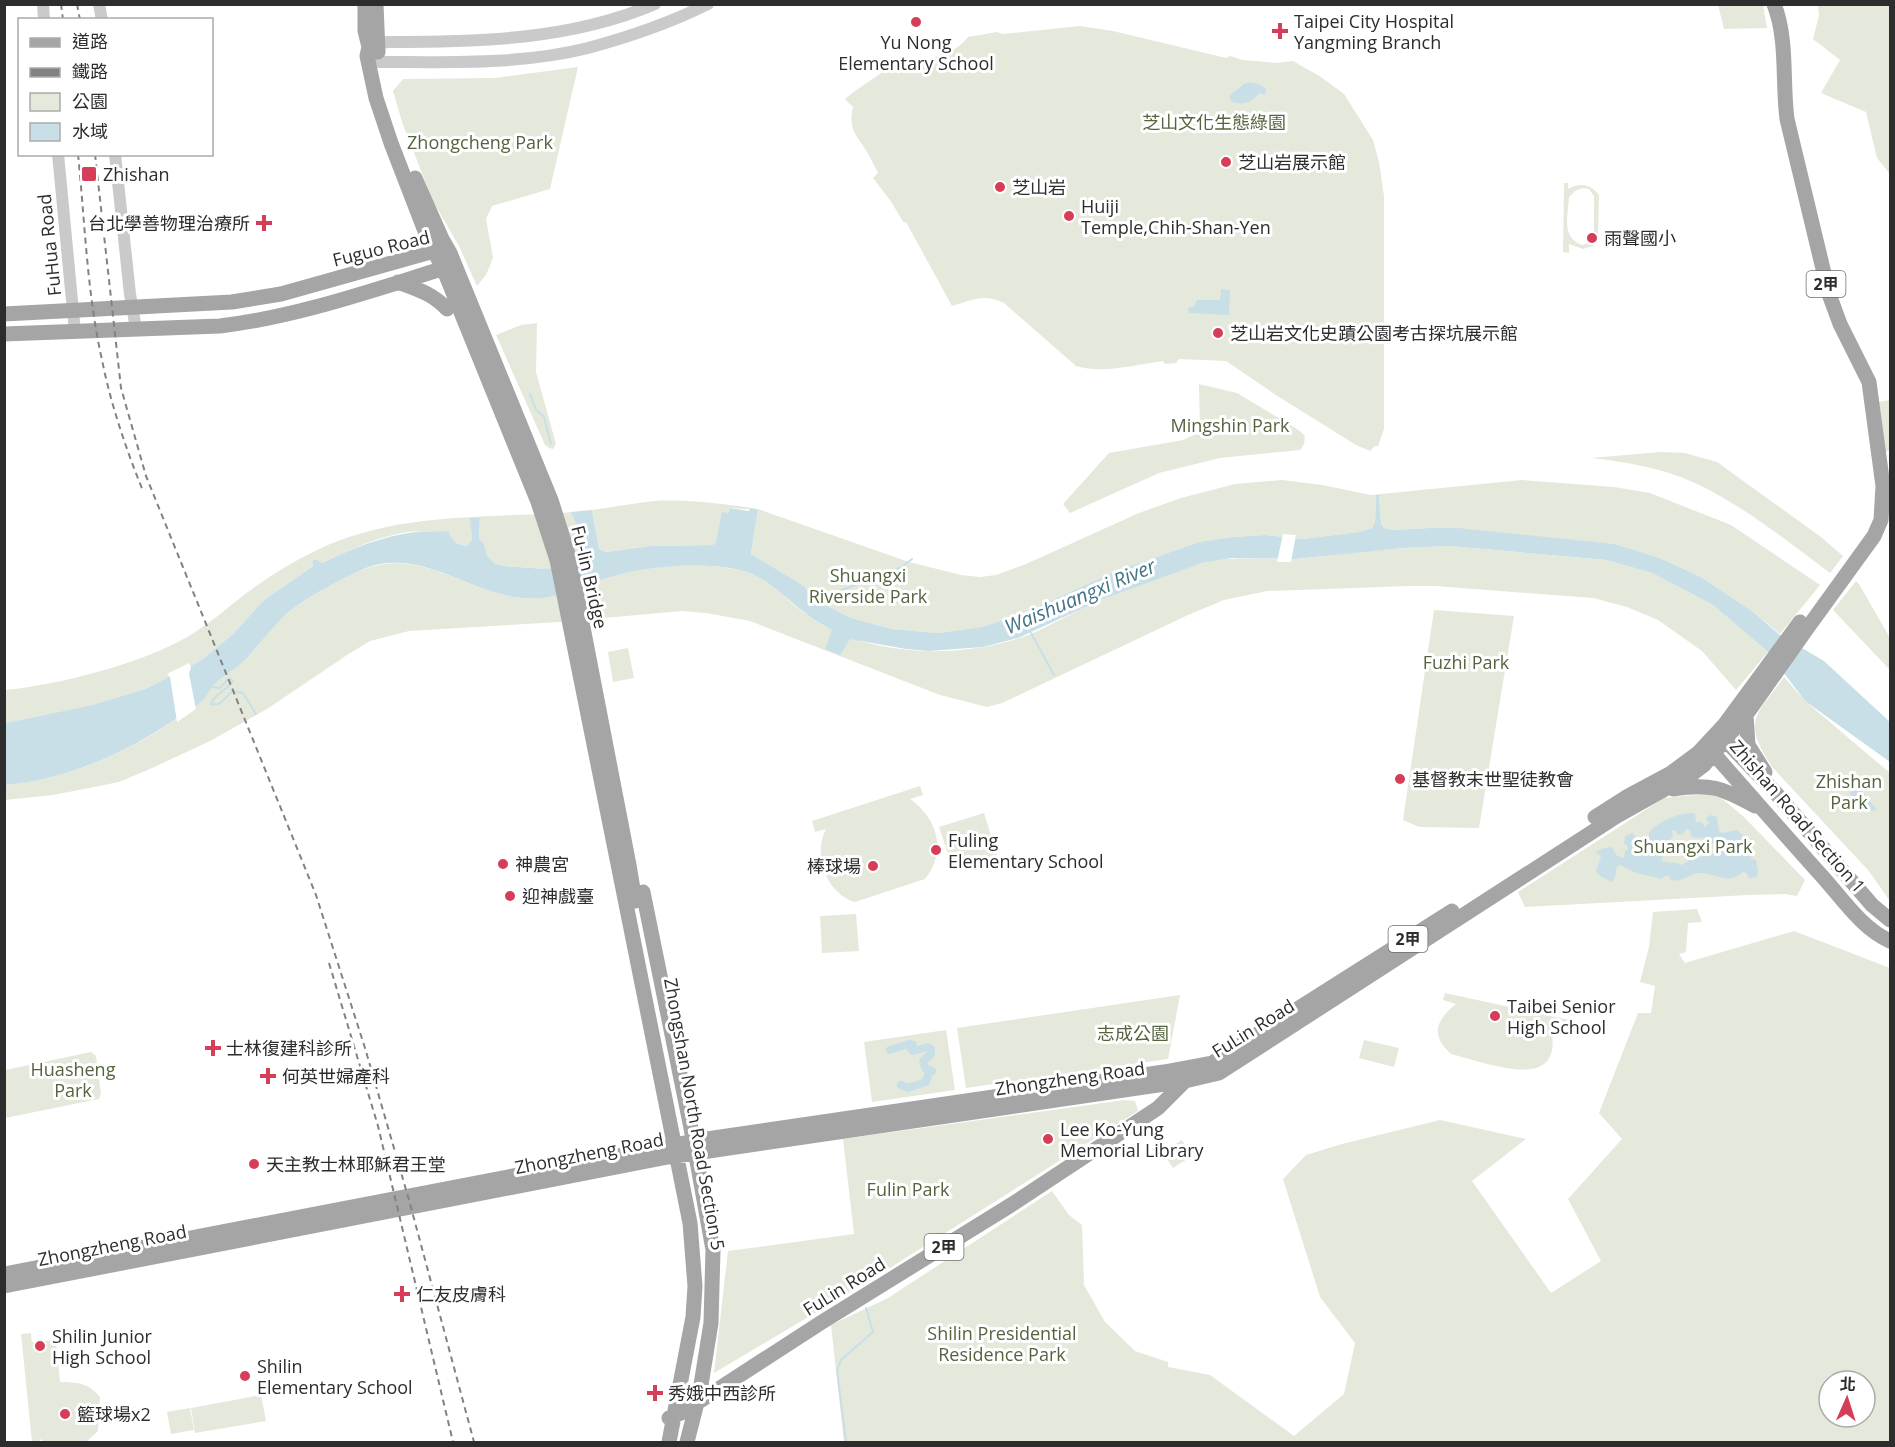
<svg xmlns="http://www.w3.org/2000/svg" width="1895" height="1447" font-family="'Open Sans','Noto Sans TC',sans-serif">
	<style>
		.green { fill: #e4e9db; fill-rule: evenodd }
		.water { fill: #c9dfe8; fill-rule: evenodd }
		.pier { fill: #fff }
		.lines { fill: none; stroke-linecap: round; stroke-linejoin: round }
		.stream { stroke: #c9dfe8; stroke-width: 2 }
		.canal { stroke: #c9dfe8; stroke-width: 8 }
		.minor { stroke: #cacaca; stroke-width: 12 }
		.major { stroke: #a5a5a5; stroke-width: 15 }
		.rail { stroke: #828282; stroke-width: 2; stroke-dasharray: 6 4.5; stroke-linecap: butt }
		.poi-dot { fill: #d53d59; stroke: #fff; stroke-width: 2 }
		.labels { text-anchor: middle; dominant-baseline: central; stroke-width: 6; stroke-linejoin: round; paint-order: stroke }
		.shield { fill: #fff; stroke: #6c6c6c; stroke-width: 1.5 }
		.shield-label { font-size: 16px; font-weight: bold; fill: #2d2d2d }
		.poi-label { font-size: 18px; fill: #2d2d2d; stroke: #fff; text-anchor: start }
		.park-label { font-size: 18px; fill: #54643e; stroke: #fff }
		.street-label { font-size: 18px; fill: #2d2d2d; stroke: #fff }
		.water-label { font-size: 20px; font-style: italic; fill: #427487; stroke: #fff }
	</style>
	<rect width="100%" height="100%" fill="#fff"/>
	<path class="green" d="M1718,5H1763L1767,28L1724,29Z
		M1818,5H1890V174L1877,158L1866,112L1821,93L1840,60L1813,39L1819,15Z
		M1080,26L1113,31L1226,58L1230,56L1243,60L1277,63L1293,61L1321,77L1344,94L1373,140L1379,162L1384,196V429L1378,446H1375L1370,451L1356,445L1279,397L1226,361L1179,359L1176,363L1165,364L1163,361C1134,365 1104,374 1076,366L1004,303C984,293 973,300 952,306L906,222L904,223L890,200L873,178L878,173C874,165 869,155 864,147C853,132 849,126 853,107L845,99C863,84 883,73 901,59L908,64C929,58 955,55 968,37L997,32L1003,34Z
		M578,67L550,189L492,206L486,219L493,258L486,275L477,286L459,246L433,201L403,125L393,91L403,79L495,78Z
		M1564,183H1568V189C1580,182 1591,184 1599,195L1598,240L1593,246L1583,249L1569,244V253L1563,252ZM1583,188L1589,189L1594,196V237L1588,243L1582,245C1561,238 1568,215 1569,197L1575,191Z
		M537,323L536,372L556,444L553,449L549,448L545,445L496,335L521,325Z
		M1199,384L1237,393L1300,431L1305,436L1304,444L1300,450L1220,458L1159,473L1070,513L1063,504L1109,453L1183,440L1200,432Z
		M1890,400V450L1885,452L1879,402Z
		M1661,452L1685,453L1717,462L1821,537L1843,556L1830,573C1787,541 1744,506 1695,483C1662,468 1627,462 1591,458Z
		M1282,480L1322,485L1371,495L1522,480L1614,487L1650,493L1731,525L1820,585L1780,634L1752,611L1701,577L1660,558L1615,544L1429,528L1391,530L1384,528L1381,522L1379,495L1376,496L1375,523L1372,528L1358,532L1303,539L1265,535L1232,537L1199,542L1119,570L1016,616L981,627L938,633L892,629L851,618L822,603L801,584L751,554L758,510L730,508L716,543L713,545L651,546L604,552L599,549L592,510L572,512L578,528L577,563L546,569L504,566L494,563L487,555L484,543L479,539L480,518H471L472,539L467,546C455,545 446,534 433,532C400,526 351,549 322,563L316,559L312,561L313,566L264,600L233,634L200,661L145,689L92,705L5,723V690C57,685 141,664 187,637C208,625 226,609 245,594C267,578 290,563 315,551C397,511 484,519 573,512C600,510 627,504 654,501C686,499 727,504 758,509L909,562L961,575L980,577L996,575L1026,564L1139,513L1181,498L1235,484Z
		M1450,546L1606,560L1652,573L1713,605L1768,652L1736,690L1702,651L1658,620L1627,607L1593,598L1435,586H1409L1267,591L1224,600L1188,615L1002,703L987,707L940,695L750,621L706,613L682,611L559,622L409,631L370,641L347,655L267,709L210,741L150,769L119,782L84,789L53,795L5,800L4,785C67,780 127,753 178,718C187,712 197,707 204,699C207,695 209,690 213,686C223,675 238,667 249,656C261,643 272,626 285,615C305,598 349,572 375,566C432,551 482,604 541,598C568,596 592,582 616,575C655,564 710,561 749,573C771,580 787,601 806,614C840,639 882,649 924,651C954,652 989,648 1017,639C1047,629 1074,611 1103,599C1134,586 1167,574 1199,564C1230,555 1261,560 1293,559C1314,558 1335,554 1355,552C1387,549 1418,547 1450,546Z
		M1856,581L1859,584L1890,638V670L1833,610Z
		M1434,610L1514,616L1479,828L1419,827L1403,820Z
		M628,648L634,678L613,682L608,652Z
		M1784,677L1805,701L1890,773V901L1868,870L1772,767C1742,720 1755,717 1784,677Z
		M920,786L923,795L910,799C938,819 947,851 925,879L855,902C827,894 812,855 826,829L815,832L812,821Z
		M1704,794L1720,797L1744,817L1805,880L1797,896L1785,894L1748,895L1525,907L1518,892L1664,798Z
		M984,813L997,855L953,869L939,827Z
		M1697,909L1702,922L1688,923L1686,952L1679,954L1685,963L1794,931L1890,968V1442H844L831,1325L888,1298L1052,1191L1069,1215L1082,1225L1084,1285L1105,1322L1135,1351L1168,1362V1367L1210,1375L1294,1436L1344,1394L1355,1343L1320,1297L1283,1179L1306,1155L1342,1144L1440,1120L1526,1139L1472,1181L1551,1293L1601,1261L1568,1199L1622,1139L1599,1113L1638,1013H1651L1655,986L1640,982L1649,947L1653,912ZM1829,1381H1865V1417H1829Z
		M856,914L859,951L822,953L820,916Z
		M1445,993L1583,1023L1582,1032L1550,1025C1568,1096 1488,1063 1451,1054C1430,1035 1436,1020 1456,1004L1443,1000Z
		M1180,995L1168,1059L966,1088L957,1028Z
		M946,1030L955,1090L872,1102L864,1042Z
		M1364,1040L1399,1048L1394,1067L1359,1058Z
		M91,1052L96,1056L101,1094L99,1099L5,1118V1070Z
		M1125,1100L1135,1101L1138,1111L874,1278L714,1373L728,1251L854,1234L843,1139Z
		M1182,1140L1192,1156L1173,1168L1162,1152Z
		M31,1333L35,1378L32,1342L56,1340L60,1382C76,1382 89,1383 100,1397L98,1431L86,1442H45L40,1439V1442H32L21,1334Z
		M261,1395L266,1421L195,1433L191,1408Z
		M190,1408L194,1430L171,1434L167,1412Z"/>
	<path class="water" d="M1250,82L1259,84L1266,89L1265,95L1259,93C1252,103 1242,106 1231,101L1229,96L1244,84Z
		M1221,289L1230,290L1229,315L1189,313L1188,308L1193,307L1197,300H1220Z
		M1376,495H1379L1381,523L1384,528L1391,530L1429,528H1458L1615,544L1660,558L1701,577L1752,611L1780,635L1824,661L1890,722V762L1805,701L1768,652L1713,605L1652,573L1606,560L1450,546L1403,548L1295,559L1232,558L1202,563L1103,599L1018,638L983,647L929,651L906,649L850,639L840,655L825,649L832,630C822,624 812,619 804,612C788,600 771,582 752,574C718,560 648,565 614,576C590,583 567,595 543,598C482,605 431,549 372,566C350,573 299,601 283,617C270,630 259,645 246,659C236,669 223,675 214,685C209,690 207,696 203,700C196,708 185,713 176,719C126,753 66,780 5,785V723L92,705L145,689L200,661L233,634L264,600L313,566L312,561L316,559L322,563C351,549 382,536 415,532C427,530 437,533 448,531C452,540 456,545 467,546L472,539L470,518H480L479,539L484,543L487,555L494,563L504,566L546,569L577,563L578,528L571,512L592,510L599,549L605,552L651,546L713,545L716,542L722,512L728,513L730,508L749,511L751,508L758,510L751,554L801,584L822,603L851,618L892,629L938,633L981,627L1016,616L1119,570L1199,542L1232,537L1265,535L1303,539L1358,532L1372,528L1375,523Z
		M1855,782L1877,810L1865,812L1855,806L1850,794Z
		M1695,813L1696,822H1702L1705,827L1709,822L1707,821L1706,818L1711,815L1717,817L1719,831L1723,833L1737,830L1746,838V844L1753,849V856L1749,858L1756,860L1758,870L1757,877L1750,879L1744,871C1728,887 1715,872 1699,873C1689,874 1681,883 1671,880L1669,876H1664L1662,879L1636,873L1620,865L1617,867L1615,877L1612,882L1600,876L1596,871L1601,856L1595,852L1604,848L1612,847L1616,855L1624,858L1625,851L1628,849L1627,845H1624L1625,836L1633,833L1639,841V844L1647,847L1645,841L1649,839V832C1661,820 1678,813 1695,813ZM1686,829L1690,830L1691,836L1694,838L1712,837V843L1719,852L1691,859L1682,865C1675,861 1669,864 1662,861L1663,853L1668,850V843L1673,836L1672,831L1675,830L1678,835L1683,834Z"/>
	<path class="pier" d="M1283,534L1296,535L1291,562H1277Z
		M189,663L191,667L189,674L196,709L177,722L170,677L167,674Z"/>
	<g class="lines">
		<path class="stream" d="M530,394L536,410L544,417L551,444
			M816,600L902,567L912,559
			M1031,633L1054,675
			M211,687L220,688L228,679H231L233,681C227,690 214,694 211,704C221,707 226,696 233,691L243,693L256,714
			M846,1442L837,1370L841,1360L873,1332L866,1308"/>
		<path class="canal" d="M890,1050L909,1044L913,1045L911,1049L913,1051L928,1047L931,1049V1054L923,1061L925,1068L932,1071L928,1074L926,1082L908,1088L901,1085"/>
		<path class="minor" d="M43,4L44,20
			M99,4L102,20
			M655,4C571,40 479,42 389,42L377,43L367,56L379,62C448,62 520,65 588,48C629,37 670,23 708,4
			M58,154L75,332
			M115,154L130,294L136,329"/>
		<path class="major" d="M365,4V31L369,47L367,56L376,98L391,143L430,244L443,268L538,502L557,560L690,1223L695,1286L693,1317L669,1442
			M376,4L378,52
			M415,178L442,239L450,253L551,500L570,560L629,865L635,901
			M398,282C417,289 433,294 447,309
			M4,314L232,302L281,294L434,251L444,252
			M4,334L220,326C294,317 364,293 435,271L443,268L446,261
			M1746,715L1748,745L1765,772
			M1718,740L1726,741L1774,791L1872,905L1890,920
			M1713,746L1714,754C1750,795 1785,835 1821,875C1842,898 1862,929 1890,941
			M1673,789C1711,783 1722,788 1755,806
			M1595,817L1628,796L1671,773L1698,753L1725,724L1800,622
			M643,892L691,1128L713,1250L711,1323L700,1391L687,1442
			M4,1274L700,1140L1164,1072L1212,1063L1452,911
			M4,1286L668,1157L1185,1081L1219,1073L1617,816L1692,774L1704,765L1746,715L1806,630L1874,536L1881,520L1883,486L1869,382L1840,324L1829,294L1787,119C1782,81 1788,40 1774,4
			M669,1418L683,1412L822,1322L1011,1205L1158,1108L1185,1081"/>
		<path class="rail" d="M61,4L63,20
			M77,4L80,20
			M78,154C85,223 87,293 102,360C111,405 126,449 143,491
			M95,154L121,388L146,476L316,895L365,1048L409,1200L474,1442
			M329,963L378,1126L453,1442"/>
	</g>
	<g class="poi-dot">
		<circle cx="916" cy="22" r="6"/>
		<path d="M1277 22h6v6h6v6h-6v6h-6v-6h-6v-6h6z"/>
		<circle cx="1226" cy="162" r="6"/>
		<rect x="81" y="166" width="16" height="16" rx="3"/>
		<circle cx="1000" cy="187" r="6"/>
		<circle cx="1069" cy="216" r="6"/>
		<path d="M261 214h6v6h6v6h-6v6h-6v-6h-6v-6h6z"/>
		<circle cx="1592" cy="238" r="6"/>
		<circle cx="1218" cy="333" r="6"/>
		<circle cx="1400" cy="779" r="6"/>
		<circle cx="936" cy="850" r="6"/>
		<circle cx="503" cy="864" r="6"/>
		<circle cx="873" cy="866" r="6"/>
		<circle cx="510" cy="896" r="6"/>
		<circle cx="1495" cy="1016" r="6"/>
		<path d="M210 1039h6v6h6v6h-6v6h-6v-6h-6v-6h6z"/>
		<path d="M265 1067h6v6h6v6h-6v6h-6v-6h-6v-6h6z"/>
		<circle cx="1048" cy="1139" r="6"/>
		<circle cx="254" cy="1164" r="6"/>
		<path d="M399 1285h6v6h6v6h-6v6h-6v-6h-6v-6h6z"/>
		<circle cx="40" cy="1346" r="6"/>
		<circle cx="245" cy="1376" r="6"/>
		<path d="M652 1384h6v6h6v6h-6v6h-6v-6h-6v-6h6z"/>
		<circle cx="65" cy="1414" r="6"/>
	</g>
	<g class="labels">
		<g class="shield">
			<rect x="1806.5" y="271" width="39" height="26" rx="4.5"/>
			<rect x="1388.5" y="926" width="39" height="26" rx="4.5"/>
			<rect x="924.5" y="1234" width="39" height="26" rx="4.5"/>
		</g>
		<g class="shield-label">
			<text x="1826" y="284">2甲</text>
			<text x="1408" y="939">2甲</text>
			<text x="944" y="1247">2甲</text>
		</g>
		<g class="poi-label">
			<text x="1294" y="21">Taipei City Hospital<tspan x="1294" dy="21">Yangming Branch</tspan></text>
			<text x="916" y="42" text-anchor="middle">Yu Nong<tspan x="916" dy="21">Elementary School</tspan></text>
			<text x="1238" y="162">芝山岩展示館</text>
			<text x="103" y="174">Zhishan</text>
			<text x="1012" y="187">芝山岩</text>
			<text x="1081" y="206">Huiji<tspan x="1081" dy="21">Temple,Chih-Shan-Yen</tspan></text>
			<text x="250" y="223" text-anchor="end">台北學善物理治療所</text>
			<text x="1604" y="238">雨聲國小</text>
			<text x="1230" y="333">芝山岩文化史蹟公園考古探坑展示館</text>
			<text x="1412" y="779">基督教末世聖徒教會</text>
			<text x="948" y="840">Fuling<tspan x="948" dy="21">Elementary School</tspan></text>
			<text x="515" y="864">神農宮</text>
			<text x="861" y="866" text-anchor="end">棒球場</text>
			<text x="522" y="896">迎神戲臺</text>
			<text x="1507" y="1006">Taibei Senior<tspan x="1507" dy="21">High School</tspan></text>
			<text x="226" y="1048">士林復建科診所</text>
			<text x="282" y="1076">何英世婦產科</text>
			<text x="1060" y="1129">Lee Ko-Yung<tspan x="1060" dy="21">Memorial Library</tspan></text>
			<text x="266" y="1164">天主教士林耶穌君王堂</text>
			<text x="416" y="1294">仁友皮膚科</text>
			<text x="52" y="1336">Shilin Junior<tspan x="52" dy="21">High School</tspan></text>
			<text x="257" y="1366">Shilin<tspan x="257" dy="21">Elementary School</tspan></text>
			<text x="668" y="1393">秀娥中西診所</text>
			<text x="77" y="1414">籃球場x2</text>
		</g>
		<g class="park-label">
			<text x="1214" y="122">芝山文化生態綠園</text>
			<text x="480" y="142">Zhongcheng Park</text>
			<text x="1230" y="425">Mingshin Park</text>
			<text x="868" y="575">Shuangxi<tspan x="868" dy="21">Riverside Park</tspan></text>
			<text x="1466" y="662">Fuzhi Park</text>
			<text x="1849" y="781">Zhishan<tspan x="1849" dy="21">Park</tspan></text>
			<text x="1693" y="846">Shuangxi Park</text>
			<text x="1133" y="1033">志成公園</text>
			<text x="73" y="1069">Huasheng<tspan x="73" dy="21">Park</tspan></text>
			<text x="908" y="1189">Fulin Park</text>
			<text x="1002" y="1333">Shilin Presidential<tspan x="1002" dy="21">Residence Park</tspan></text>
		</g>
		<g class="street-label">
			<text transform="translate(49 245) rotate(-96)">FuHua Road</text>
			<text transform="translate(381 248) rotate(-14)">Fuguo Road</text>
			<text transform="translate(590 577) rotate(77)">Fu-lin Bridge</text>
			<text transform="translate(1798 816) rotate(49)">Zhishan Road Section 1</text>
			<text transform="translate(1253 1028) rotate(-32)">FuLin Road</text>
			<text transform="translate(1070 1078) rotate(-8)">Zhongzheng Road</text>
			<text transform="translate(695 1114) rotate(80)">Zhongshan North Road Section 5</text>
			<text transform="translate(589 1153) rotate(-11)">Zhongzheng Road</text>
			<text transform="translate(112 1245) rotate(-11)">Zhongzheng Road</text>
			<text transform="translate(844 1286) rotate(-32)">FuLin Road</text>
		</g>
		<g class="water-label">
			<text transform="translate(1080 596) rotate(-23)">Waishuangxi River</text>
		</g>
	</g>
	<rect width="1895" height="1447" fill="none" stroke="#2d2d2d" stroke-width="12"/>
	<rect x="18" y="18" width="195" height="138" fill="#ffffff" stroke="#ababab" stroke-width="1.5"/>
	<rect x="30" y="38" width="30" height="9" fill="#a5a5a5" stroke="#ababab" stroke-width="1.5"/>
	<text x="72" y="48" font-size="18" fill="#2d2d2d">道路</text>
	<rect x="30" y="68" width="30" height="9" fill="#828282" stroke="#ababab" stroke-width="1.5"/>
	<text x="72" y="78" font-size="18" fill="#2d2d2d">鐵路</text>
	<rect x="30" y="93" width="30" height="18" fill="#e4e9db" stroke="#ababab" stroke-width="1.5"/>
	<text x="72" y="108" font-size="18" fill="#2d2d2d">公園</text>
	<rect x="30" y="123" width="30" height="18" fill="#c9dfe8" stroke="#ababab" stroke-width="1.5"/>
	<text x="72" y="138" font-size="18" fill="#2d2d2d">水域</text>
	<g transform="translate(1847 1399) rotate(3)"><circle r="28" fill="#ffffff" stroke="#ababab" stroke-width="1.5"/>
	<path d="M0-4.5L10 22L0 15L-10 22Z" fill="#d53d59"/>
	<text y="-9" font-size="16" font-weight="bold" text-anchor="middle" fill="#2d2d2d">北</text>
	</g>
</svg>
